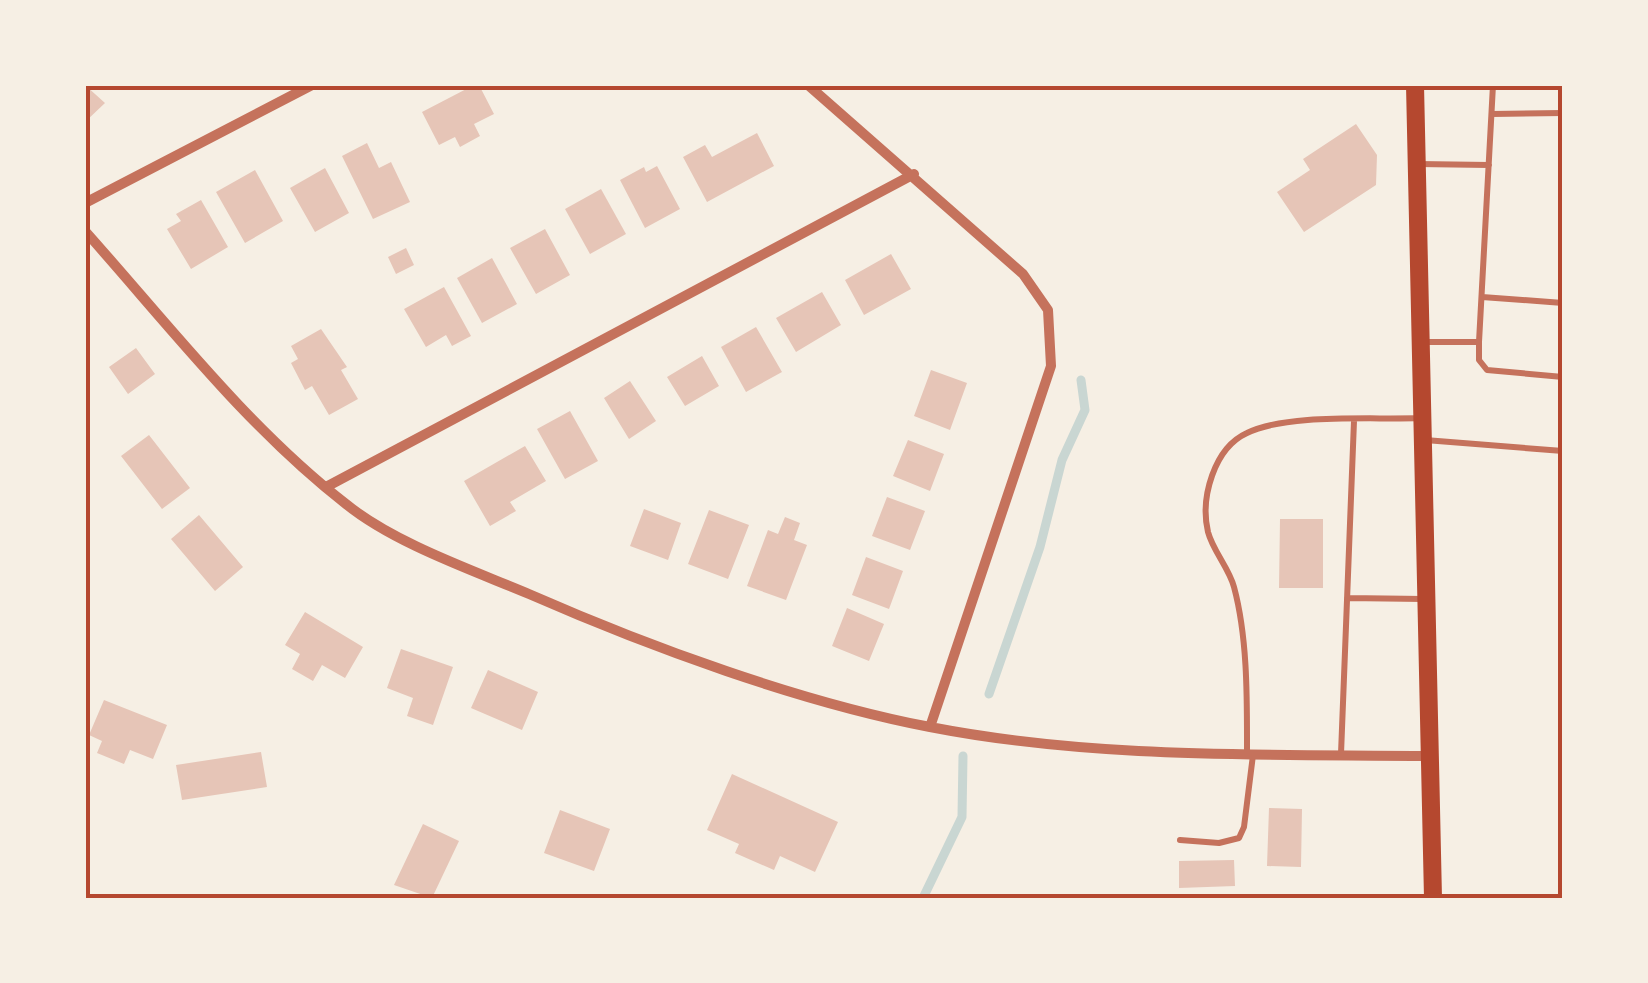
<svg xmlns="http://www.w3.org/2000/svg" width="1648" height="983" font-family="'Work Sans',sans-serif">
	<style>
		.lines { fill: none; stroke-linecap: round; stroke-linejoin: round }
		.stream { stroke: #c9d6d2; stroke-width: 9 }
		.building { fill: #e6c5b7 }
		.service { stroke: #c5725c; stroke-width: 6 }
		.minor { stroke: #c5725c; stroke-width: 10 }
		.primary { stroke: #b5482f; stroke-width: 18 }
		.neatline { fill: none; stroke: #b5482f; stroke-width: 4 }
	</style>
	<rect width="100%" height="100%" fill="#f6efe4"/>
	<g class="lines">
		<path class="stream" d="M989,694L1040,547L1062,460L1085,410L1081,380
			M923,898L962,817L963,756"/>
	</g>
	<path class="building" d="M85,85L105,103L85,122Z
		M474,85H479L494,114L474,124L480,136L460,147L455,137L439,145L422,112Z
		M1356,124L1377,155L1376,185L1304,232L1277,192L1310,170L1303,159Z
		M757,133L774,166L707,202L683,157L705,145L712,157Z
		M367,143L379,168L391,162L410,202L373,219L342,156Z
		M657,166L680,209L645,228L620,180L644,167L646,172Z
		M325,168L349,213L315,232L290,188Z
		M255,170L283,221L245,243L216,192Z
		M601,189L626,234L590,254L565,209Z
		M201,200L228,247L191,269L167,229L181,221L176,214Z
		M545,229L570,275L536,294L510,248Z
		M406,248L414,265L396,274L388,257Z
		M891,254L911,289L864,315L845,280Z
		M492,258L517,304L482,323L457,278Z
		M444,287L471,336L452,346L446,335L426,347L404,309Z
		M822,292L841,325L796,352L776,318Z
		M756,327L782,372L746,392L721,347Z
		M321,329L347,367L341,370L358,399L329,415L312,386L305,390L291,363L298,359L291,346Z
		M136,348L155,374L128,394L109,367Z
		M702,356L719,386L685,406L667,377Z
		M931,370L967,383L950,430L914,416Z
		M630,381L656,421L629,439L604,398Z
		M570,411L598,461L565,479L537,429Z
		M149,435L190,488L162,509L121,456Z
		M908,440L944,454L930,491L893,476Z
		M525,446L546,481L510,502L516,511L490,526L464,481Z
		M887,497L925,511L910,550L872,536Z
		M644,509L681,523L668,560L630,546Z
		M709,510L749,525L728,579L688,564Z
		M199,515L243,567L215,591L171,539Z
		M785,517L800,523L794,540L807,545L786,600L747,586L768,530L778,534Z
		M1280,519H1323V588H1279Z
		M866,557L903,571L889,609L852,595Z
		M847,608L884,624L869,661L832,646Z
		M305,612L363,647L345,678L322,665L313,681L292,669L300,654L285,645Z
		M401,649L453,667L433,725L407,716L413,698L387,688Z
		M488,670L538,692L522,730L471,708Z
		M104,700L167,725L153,759L130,750L124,764L97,753L102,741L89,735Z
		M261,752L267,787L182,800L176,765Z
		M732,774L838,822L815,872L780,856L774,870L735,853L739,844L707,830Z
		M1269,808L1302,809L1301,867L1267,866Z
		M560,810L610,829L594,871L544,853Z
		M423,824L459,841L432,898L394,885Z
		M1234,860L1235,886L1179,888V861Z"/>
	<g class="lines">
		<path class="service" d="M1492,114L1563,113
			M1418,164L1489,165
			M1482,297L1563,303
			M1426,342H1479V360L1487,370L1563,377
			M1479,342L1493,85
			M1425,440L1563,451
			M1347,598L1423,599
			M1247,754C1247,701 1248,639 1234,587C1229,568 1213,551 1208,532C1200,498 1214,448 1247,433C1288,413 1373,420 1421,418
			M1341,754L1354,421
			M1180,840L1219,843L1239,838L1244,827L1253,755"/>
		<path class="minor" d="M808,85L1023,274L1048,310L1051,366L930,727
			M85,203L312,85
			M85,231C168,324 247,427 346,504C394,543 472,570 529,594C650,647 800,702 930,727C1094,759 1262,754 1428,756
			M326,487L914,174"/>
		<path class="primary" d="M1415,85L1433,898"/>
	</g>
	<rect width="1648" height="983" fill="none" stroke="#f6efe4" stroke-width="175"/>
	<rect x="88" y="88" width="1472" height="808" class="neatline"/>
</svg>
